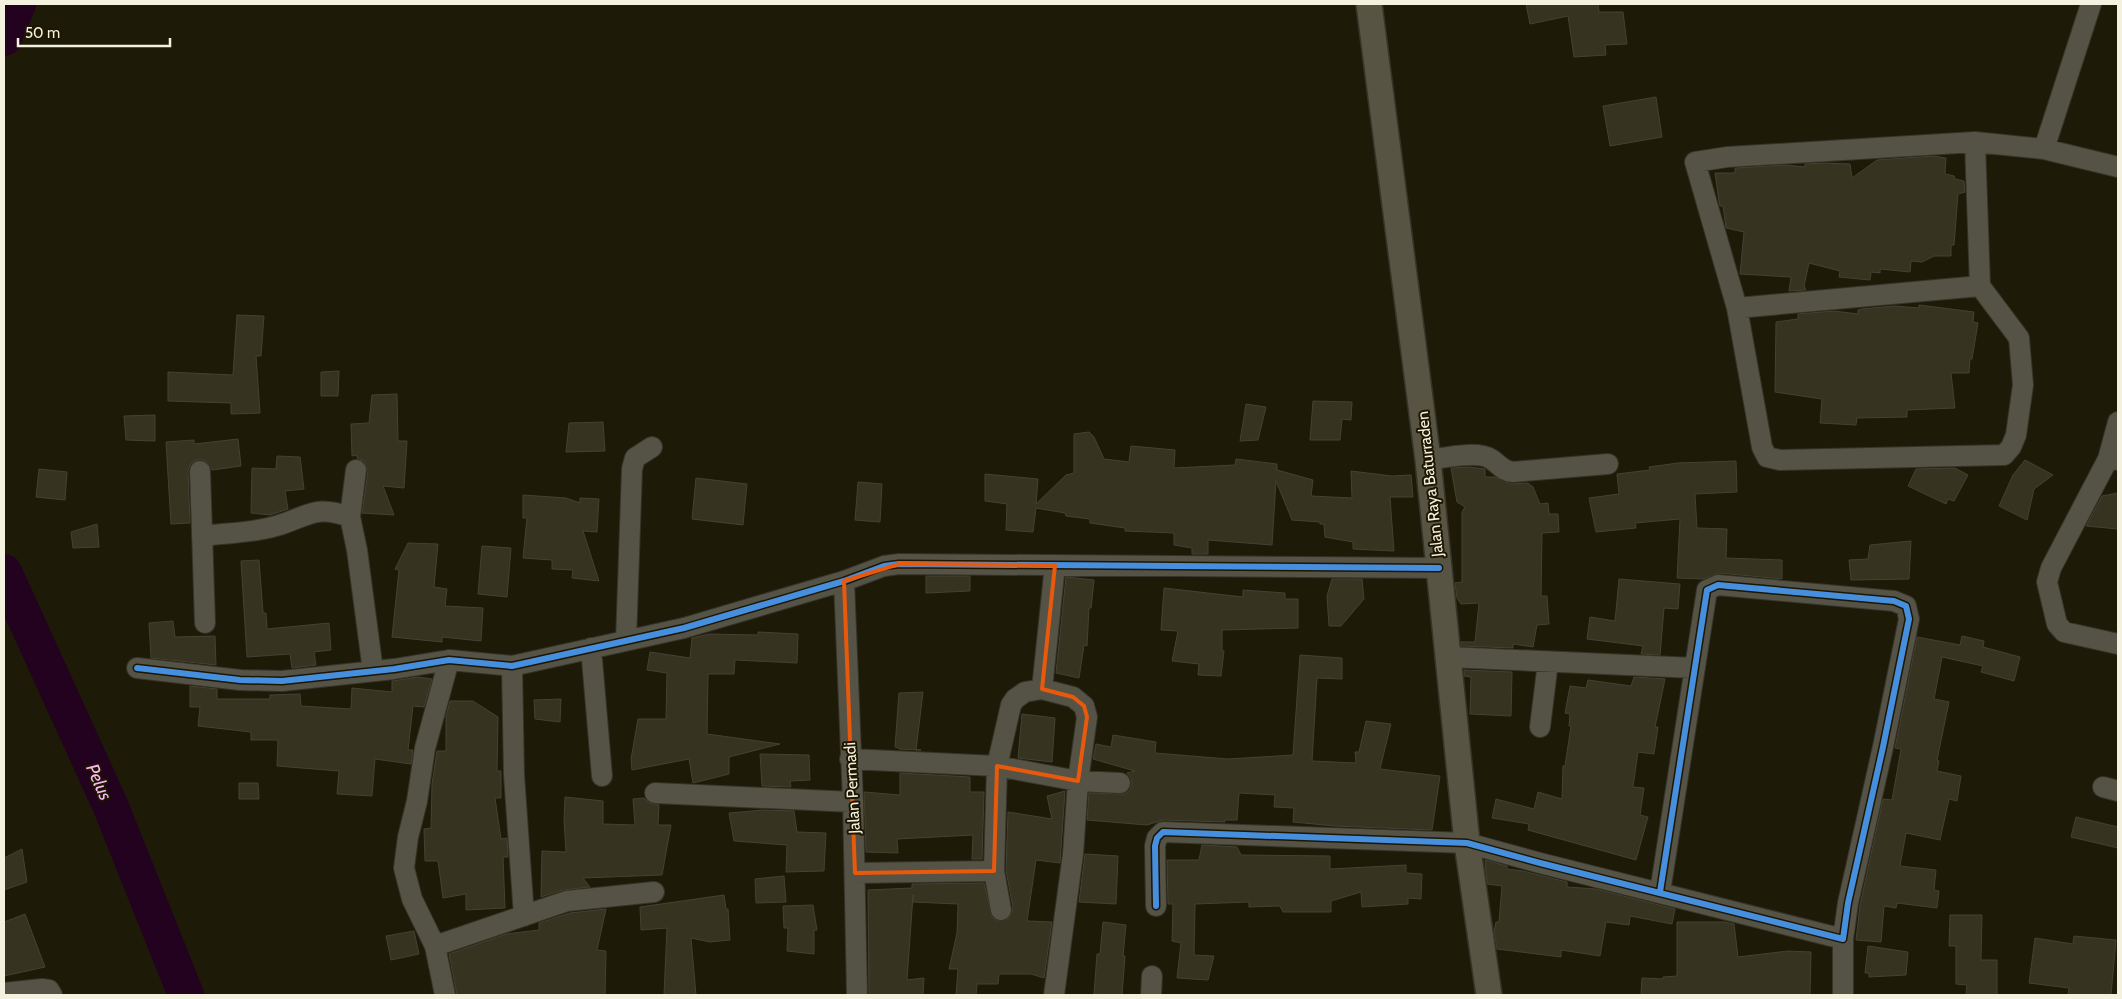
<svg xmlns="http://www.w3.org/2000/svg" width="2122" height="999" font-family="Cabin,sans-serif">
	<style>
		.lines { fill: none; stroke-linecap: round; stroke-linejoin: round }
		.river { stroke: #230220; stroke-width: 36 }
		.building { fill: #363321; stroke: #454233 }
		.minor-casing { stroke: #363429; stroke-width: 22 }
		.major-casing { stroke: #363429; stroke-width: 28 }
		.minor { stroke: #555246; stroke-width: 20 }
		.major { stroke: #575444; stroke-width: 25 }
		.cycleway-casing { stroke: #1d1600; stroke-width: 9 }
		.cycleway { stroke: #468fdf; stroke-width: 6 }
		.marked { fill: none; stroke: #e8590c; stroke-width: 4; stroke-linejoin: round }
		.labels { text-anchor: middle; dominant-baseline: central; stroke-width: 4; stroke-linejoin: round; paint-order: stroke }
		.street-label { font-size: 16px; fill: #f5f1df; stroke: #1d1600 }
		.water-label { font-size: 18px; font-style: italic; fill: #ffb7f6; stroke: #1d1600 }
	</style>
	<rect width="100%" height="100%" fill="#1e1a08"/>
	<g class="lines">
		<path class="river" d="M4,38L18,4
			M4,572L111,807L186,995"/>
	</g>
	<path class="building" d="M1526,4H1598L1599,12H1623L1627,44L1605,45L1606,55L1574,57L1568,16L1530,24Z
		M1656,97L1662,137L1610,146L1603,106Z
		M1933,156L1946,158L1945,174L1954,176L1955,179L1964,181L1965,192L1958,194L1954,245H1951V256H1934L1922,262L1911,261L1910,272L1880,269V273L1871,272L1870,280L1839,277L1840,271L1809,263L1804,286L1806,290L1789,291L1791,277L1740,274L1744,232L1726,228L1723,206H1720L1719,201L1715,173H1735V168L1785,165L1805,167V164L1824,163L1850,164L1852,178L1877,160Z
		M1919,305L1974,312L1973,322L1978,323L1972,359H1970L1969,373H1951L1955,408L1907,410V417L1857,418L1856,425L1820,423L1822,399L1775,392L1776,322L1798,319V314L1834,311L1858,314V310L1862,309L1894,306L1919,308Z
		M237,315L264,316L261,356H256L260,413L231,414V403L168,401V372L233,375Z
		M339,371L338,396H321V372Z
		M397,394L398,441H407L404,488L383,486L394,515L362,513L368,471L364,461L357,458V455L352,456L351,424L369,423L372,395Z
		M1313,401L1352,402L1351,420L1342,419L1340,440H1310Z
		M1246,404L1266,407L1258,440L1240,441Z
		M155,415V441L126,440L124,416Z
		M603,422L605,451L566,452L569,423Z
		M1089,432L1094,437L1104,459L1129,462L1131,446L1175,450L1174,468L1235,465L1236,459L1277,464V470L1313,480L1311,496L1352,498L1351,471L1392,476L1411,475L1413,497H1390L1394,551L1353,549V542L1325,537L1324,524H1320V522L1292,520L1276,481L1272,545L1208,540V554H1192V548L1174,545V533L1125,531V528L1090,523V519L1066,516L1065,513L1036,508L1033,532L1006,530L1007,504L985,501V474L1038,479L1036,504L1066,475L1074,473V434Z
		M238,439L241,466L212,470L206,461L200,459L194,461L190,465L188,471L190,523L171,524L166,442L194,440V444Z
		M277,456L300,457L304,489L285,491L288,509L270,515L251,513L252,468L276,469Z
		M2025,460L2053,475L2034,489L2027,520L1999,506L2013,475Z
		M1736,461L1737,492L1695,494L1697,528L1727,529L1726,558L1782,560V579L1719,573L1703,579L1677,578L1680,519L1635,523L1636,528L1596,532L1589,498L1619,494L1617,474L1650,470L1649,467L1678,463Z
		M1469,467L1485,469V477H1495L1511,484L1528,483L1533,487L1540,504L1548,503L1549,514H1558L1559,532L1542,533L1541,596H1547L1549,624L1537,625L1533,647L1513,644V648L1461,646V642H1475L1479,603L1461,604L1457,598L1455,583L1462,582V512L1465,507L1457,502L1451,468Z
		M1955,468L1968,475L1954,501L1948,499L1946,504L1908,486L1916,469Z
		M39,469L67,472L65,500L36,497Z
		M696,478L747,484L743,525L692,519Z
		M858,482L882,484L880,522L855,520Z
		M2118,493V529L2086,526L2102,496Z
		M523,495L566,498L580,503V498L599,499L597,532L583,531L599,581L572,578L573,570L552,569V560L523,558L527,518H523Z
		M97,524L99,547L73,548L71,532Z
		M1911,541L1909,579L1851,580L1849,560L1868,559L1870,545Z
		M408,543L438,544L434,587L447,589L445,606L483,608L481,641L442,637V642L392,637L399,570L395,569Z
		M482,546L511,548L507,597L478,594Z
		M259,560L263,613H266L267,629L329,623L331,650L314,652L316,665L292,668L290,654L247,657L241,561Z
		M926,576H970V591L926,593Z
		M1066,577L1094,580L1091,608H1089L1087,646L1084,645L1079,678L1056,673Z
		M1332,579H1362L1364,599L1341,626H1329L1327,596Z
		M1619,579L1680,584L1678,609L1664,608L1660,655L1641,654L1643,646L1587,639L1590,617L1615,621Z
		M1164,588L1243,597V590L1285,593V599H1298V628L1222,630V651H1224L1221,676L1198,675L1199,664L1172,661L1178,631L1161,630Z
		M173,621L175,637L215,636L216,665L151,658L149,623Z
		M758,632L798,634L797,663L735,660L734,674H708L707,734L780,744L729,757V774L693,783L689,759L632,770L631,759L638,719H666L667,673L647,670L650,652L690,658L692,638L709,634L758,635Z
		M1962,636L1984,641L1983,647L2020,657L2014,681L1981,672L1983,666L1942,657L1934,699L1949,702L1937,760L1939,761L1937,771L1961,776L1957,801L1949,799L1940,840L1906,833L1900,866L1936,870L1934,890L1939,891L1937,908L1897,903L1896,908L1884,906L1881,942L1856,940L1860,905L1883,799L1892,800L1901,749L1895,748L1917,637L1960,645Z
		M1300,655L1342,658V679L1317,678L1312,761L1356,763L1355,752H1359L1366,721L1391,724L1380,769L1440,776L1432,830L1335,826L1293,822L1294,808L1274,807L1275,795L1239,793L1237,820H1224L1225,822L1163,820L1147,825L1087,820L1089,793L1125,794L1130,790L1132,784L1131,778L1127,773L1135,771L1093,759L1096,744L1111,747L1113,735L1156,742L1155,753L1228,759L1293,755Z
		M1464,670L1512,672L1511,716L1470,714L1471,677L1464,676Z
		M418,677L432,679L424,707L413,706L408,750H413L411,764L375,759L372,796L337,794L339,771L277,766L278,740H251V732L198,726L200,707H190V686L217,689V699H270V695L300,694L301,706L351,709L352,688L392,692V681Z
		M1634,677L1665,679L1655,727H1658L1654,754L1638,752L1633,787L1644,788L1640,815L1648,817L1636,860L1528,830L1529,824L1492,818L1496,799L1534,809L1538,792L1562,799L1563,766H1565L1571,726H1569L1570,714L1565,713L1570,686L1586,688L1588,680L1631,686Z
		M923,692L916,750H921L899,749V748L895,747L899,693Z
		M561,699L560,722L535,719L534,700Z
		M450,701H473L498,717L497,771H501V798H495L501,839L507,838L508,857H503L505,908L466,910V894L443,898L438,861H425L424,829L431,828L432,784L437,751H446V716Z
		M1022,714L1055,718L1052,762L1018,758Z
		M760,754L809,755L810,780L790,781L791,787L762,786Z
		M900,773L970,777V792H984L982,859H972L973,835L897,839L898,853L866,852L864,792L900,795Z
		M239,783H258L259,799H239Z
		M1065,791L1060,863L1036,860L1027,921L1052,922L1044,978L1031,974H999L998,984H977L976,995H956L958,969H949L957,933L958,904L913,902V895L907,980L924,978L923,995H869L868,890L912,888V884L984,883L992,917L997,921L1008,919L1012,914L1013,908L1006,870L1008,812L1052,819L1047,796Z
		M565,797L603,801V824L635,825L633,799L644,798L649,803L659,805L658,825H671L662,875L583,878L590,887L563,890L541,897L542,851L566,852L564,820Z
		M764,810L794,811L797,832L826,833L824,871L786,872L787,845L734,841L729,813Z
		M2076,817L2118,827V848L2071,837Z
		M1202,845L1237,847L1241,855L1330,856V869L1406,865V873L1422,874L1421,899L1408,898V904L1362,907L1361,892L1331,901V912H1283L1280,906L1249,907V902L1195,904L1194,955L1214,956L1208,980L1177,978L1181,943L1172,941L1173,904H1168L1167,860H1199Z
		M22,849L27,882L4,890V858Z
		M1085,854L1118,856L1116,904L1079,902Z
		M1485,860L1507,866V869L1523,871L1567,882V887L1596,889L1675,909L1672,924L1630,916L1629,925L1606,922L1600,956L1561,950V957L1497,949L1494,932L1496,922H1499L1502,886L1487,884Z
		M784,876L786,902L756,903L755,879Z
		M724,895L726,909H728L730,940L710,942L691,938L696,995H664L667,928L641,930L640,907Z
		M813,905L817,930H814V954L787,951L788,928H784L783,906Z
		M606,909L597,950L606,951L605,995H457L449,954L506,934L539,930V923L570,913Z
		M25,914L45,967L4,976V922Z
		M1950,915H1982L1981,960H1997V995H1966L1967,985L1956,984V946H1949Z
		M1103,922L1126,925L1123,956H1125L1122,995L1094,994L1097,954H1100Z
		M1677,922H1725L1734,924L1738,957L1788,951L1811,952L1810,995H1641L1642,978L1663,979V977L1677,976Z
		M414,931L419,954L391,960L386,936Z
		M2074,936L2116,940L2111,995H2068L2069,988L2029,983L2035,938L2073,944Z
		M1868,946L1908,952L1906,975L1869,977V973H1865Z"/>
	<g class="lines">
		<defs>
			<path id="minor" d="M2091,4L2044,149L2118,167
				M1975,142L1980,286L2019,338L2023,385L2016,435L2011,447L2004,455L1780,460L1767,457L1762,447L1737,308L1695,162L1727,157Z
				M1975,142L2044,149
				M1737,308L1980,286
				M2108,459L2118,422
				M1428,460C1444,458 1477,450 1491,459C1499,464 1502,471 1513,472L1608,464
				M2118,460L2108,459L2051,568L2047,582L2057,624L2064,632L2118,644
				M356,470L350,517L357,550L373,671
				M200,471L205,623
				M202,536C226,533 253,533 276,526C308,517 313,504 350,517
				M844,581L853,802L857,995
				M626,641L632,469L635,458L652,447
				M591,648L602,776
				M1448,657L1695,668
				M512,666L514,775L524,916
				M137,668L240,680L282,681L394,669L449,660L512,666L684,628L844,581L884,566L899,564L1439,568
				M1042,689L1055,565
				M1540,727L1548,662
				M850,759L997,766L1078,781L1120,783
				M2103,787L2118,791
				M655,793L853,802
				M855,873L994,871
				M1156,906L1155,846L1157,838L1163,832L1467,843L1540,863L1843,939L1848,903L1883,747L1909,619L1906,606L1894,601L1718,585L1707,590L1660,892
				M1001,910L994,871L997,766L1011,705L1015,699L1025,692L1042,689L1073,697L1084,706L1087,717L1078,781L1073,854L1054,995
				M1843,939V995
				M435,946L567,901L654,892
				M4,993L42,989L49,990L52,995
				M445,995L435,946L412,899L404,868L408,837L417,801L425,748L449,660
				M1151,995L1152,976"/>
			<path id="major" d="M1369,4L1428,460L1467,843L1489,995"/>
		</defs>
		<use href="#minor" class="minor-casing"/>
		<use href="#major" class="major-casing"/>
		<use href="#minor" class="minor"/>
		<use href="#major" class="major"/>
		<defs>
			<path id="cycleway" d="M137,668L240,680L282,681L394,669L449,660L512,666L684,628L844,581L884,566L899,564L1439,568
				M1156,906L1155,846L1157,838L1163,832L1467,843L1540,863L1843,939L1848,903L1883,747L1909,619L1906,606L1894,601L1718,585L1707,590L1660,892"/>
		</defs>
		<use href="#cycleway" class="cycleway-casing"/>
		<use href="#cycleway" class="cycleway"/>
	</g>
	<path class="marked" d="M899,564L1055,565L1042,689L1073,697L1084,706L1087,717L1078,781L997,766L994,871L855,873L844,581Z"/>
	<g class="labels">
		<g class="street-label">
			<text transform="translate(1430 484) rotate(-96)">Jalan Raya Baturraden</text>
			<text transform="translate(852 788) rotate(-93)">Jalan Permadi</text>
		</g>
		<g class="water-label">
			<text transform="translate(99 782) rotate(66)">Pelus</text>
		</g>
	</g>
	<rect width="2122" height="999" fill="none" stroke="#f5f1df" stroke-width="10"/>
	<path d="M18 38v8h152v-8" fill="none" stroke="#f5f1df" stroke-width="2.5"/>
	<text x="25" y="38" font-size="15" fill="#f5f1df" stroke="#1d1600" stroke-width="4" paint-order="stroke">50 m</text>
</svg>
